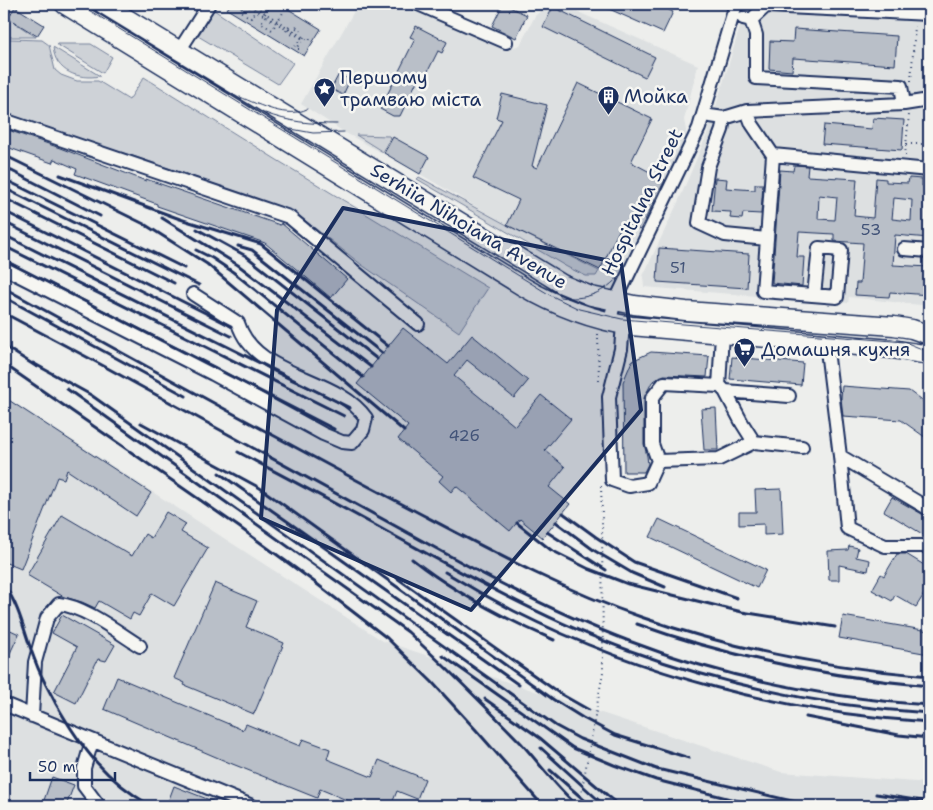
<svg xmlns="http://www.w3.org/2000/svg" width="933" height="810" font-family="'Shantell Sans',sans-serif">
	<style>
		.built { fill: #dde0e1 }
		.green { fill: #ced2d7; stroke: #74809a }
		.building { fill: #b9bfc8; stroke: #1b2f5e; fill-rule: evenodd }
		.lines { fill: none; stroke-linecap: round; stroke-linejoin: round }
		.minor-casing { stroke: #1b2f5e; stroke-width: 16 }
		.highway-casing { stroke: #1b2f5e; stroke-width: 21 }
		.path { stroke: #1b2f5e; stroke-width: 2; stroke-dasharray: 1 4; stroke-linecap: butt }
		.minor { stroke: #f6f6f2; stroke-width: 12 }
		.highway { stroke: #f6f6f2; stroke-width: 18 }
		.tram { stroke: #1b2f5e; stroke-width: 1 }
		.rail { stroke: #1b2f5e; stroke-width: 3 }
		.path-bridge { stroke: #1b2f5e; stroke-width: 2; stroke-dasharray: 1 4; stroke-linecap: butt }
		.marked { fill: #1b2f5e; fill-opacity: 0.2; stroke: #1b2f5e; stroke-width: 4; stroke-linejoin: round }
		.labels { text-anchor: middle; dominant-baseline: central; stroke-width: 5; stroke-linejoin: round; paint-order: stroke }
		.number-label { font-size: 16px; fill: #425378 }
		.poi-label { font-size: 19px; fill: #1b2f5e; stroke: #f6f6f2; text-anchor: start }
		.street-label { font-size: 19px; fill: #1b2f5e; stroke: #f6f6f2 }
	</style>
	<rect width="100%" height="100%" fill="#edeeec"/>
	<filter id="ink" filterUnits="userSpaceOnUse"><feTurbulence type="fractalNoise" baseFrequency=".02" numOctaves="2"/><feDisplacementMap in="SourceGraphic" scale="10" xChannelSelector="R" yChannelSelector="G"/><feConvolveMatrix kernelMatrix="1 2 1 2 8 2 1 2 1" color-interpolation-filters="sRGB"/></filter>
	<g filter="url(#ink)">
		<path class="built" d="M363,4H408L511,48L520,45L535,16L548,4H560L698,65L684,120L686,130V144L626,275L616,272L613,275L600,270L507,225L420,174L344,132L301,104L357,6Z
			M747,4H929V306L849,297L848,303L644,287L643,276L679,200L708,132Z
			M4,396L383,641L781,772L929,783V806H4Z"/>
		<path class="green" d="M214,10L293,63L278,84L198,36Z
			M6,17L36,37H8Z
			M8,39L42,40L49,45L55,70L61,75L77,81H98L129,100L144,77L277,160L488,288L459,332L362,265L293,211L130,155L4,116V41Z
			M56,44H91L112,57L103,73Z
			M53,47L100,76C79,80 55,72 53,47Z
			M356,135L389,136L391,138L383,152Z
			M419,177L507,225L599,271L596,276H586L567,267L417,179Z"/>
		<path class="building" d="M231,4H280L321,29L304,56L227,9Z
			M503,4L527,15L516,38L492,26Z
			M598,4H662L661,6L673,12L663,33Z
			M15,7L44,25L37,36L8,18Z
			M553,7L655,57L645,77L543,27Z
			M416,26L447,42L442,53L438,51L425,77L420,75L400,116H393L380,109L415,39L410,37Z
			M794,29L897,36L895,65L793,58L792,71L769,69L770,41L793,42Z
			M339,74L350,80L343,95L331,89Z
			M578,83L652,119L631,162L665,180L640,230L623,222L600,270L507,225L519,200L473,178L502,120L496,118L502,94L547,105L532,166L537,168Z
			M873,118L904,120L902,150L822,144L824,125L872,129Z
			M8,130L60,148L146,181V179L280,225L281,223L347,279L331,298L265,243L157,206V204L75,174L77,169L54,159L52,163L4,146Z
			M393,137L429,157L420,174L384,153Z
			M794,165L808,166L807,176L857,179L854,216L873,218L876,178L886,179V182L908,183L909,178L922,179V186H929V238L895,235L893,265L929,267V295L890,292L889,297L855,295L856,283H860L863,243L834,241V234L799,232L797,257H804L802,286L772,283L780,170L793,171ZM819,195L837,197L835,220L818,219ZM894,198L912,200L911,221L892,219Z
			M715,178L727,179L726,188L755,190V184H763L761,214L743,213L742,219L730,218L731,212L712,211Z
			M659,248L749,254L747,288L657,282Z
			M403,328L448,364L472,335L528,381L514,398L467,360L454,376L515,426L541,395L571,419L545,450L565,467L549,487L570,504L543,538L520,519L510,531L456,486L451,492L439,481L443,476L398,439L408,426L357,384Z
			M651,352L709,356L707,377L664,375L652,382L644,398V444L647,456L648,464L644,472H624L623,382L632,361Z
			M732,357L803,363L801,385L730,379Z
			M842,386L909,391L929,406V440L901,420L843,416L841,398Z
			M4,397L151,493L136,516L67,470L64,479L57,477L21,569L4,562Z
			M716,408L718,450H704L701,409Z
			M781,489L783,534L764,535V524L739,525V512H756L755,490Z
			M892,497L929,518V526L924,535L884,511Z
			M166,512L186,524L181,532L208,548L174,606L152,593L139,616L133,613L130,619L99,601L95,608L82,602L64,597L27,575L62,515L132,556L145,534L151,538Z
			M659,519L766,570L757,588L650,537Z
			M849,546L858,548L856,557L870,560L868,571L839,565V580H829L828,551L848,550Z
			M897,554H906L929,568V593L926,591L916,607L895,595L892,601L872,590L881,574L884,576Z
			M215,583L257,601L246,627L284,643L254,714L184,685L185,683L174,678Z
			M62,615L115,645L106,661L98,659L76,703L54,692L77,647L52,633Z
			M843,616L929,631V654L839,638Z
			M4,627L19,634L4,666Z
			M117,677L243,730L246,724L300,746L303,739L330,749L327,759L372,777L379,760L425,779L417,799L397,791L391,806H380L364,800L361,806L320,789L317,798L230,763L104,709Z
			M52,777L74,785L66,806H42Z
			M174,786L225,806H177L168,802Z"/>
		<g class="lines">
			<defs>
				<path id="minor" d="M418,4L506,42
					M743,18L751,20L766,6L929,14
					M751,20L756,35V78L901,86L904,104
					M179,51L209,4
					M747,111L752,124L773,155L767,239
					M703,115L724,118L747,111L904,104L929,100
					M724,118L722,130L708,167L699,223L725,235L767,239L763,291L837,297L841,250L819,248L814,295
					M4,120L289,217L418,324
					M773,155L929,170
					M904,249L929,251
					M4,268L213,374L323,434L342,442L352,443L363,430L366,418C336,375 255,378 238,323L193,294
					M611,322L612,312L615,302L699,128L736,4
					M623,325L621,349L609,397L612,480L629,486L648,483L658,461L652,444V398L664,383L719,386L722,334
					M826,342L840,456L929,509
					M721,387L725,391L789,396
					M754,442L802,447
					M840,456L847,528L885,546H927L929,543
					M658,461L719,459L754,442L742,423L725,391
					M4,704L252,806
					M32,716L35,662L47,618L59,604C84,606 119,633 140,646
					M92,741L84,768V786L99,806"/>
				<path id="highway" d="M64,4L522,286C556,306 592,320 631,326L892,349L929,355
					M103,4L562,284L591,296L634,305L686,311L894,326L912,329L929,335"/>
			</defs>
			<use href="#minor" class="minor-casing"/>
			<use href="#highway" class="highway-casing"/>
			<path class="path" d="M245,4L301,38L295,47
				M251,4L309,41L311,37
				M240,5L241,4
				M242,12L240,11L244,4
				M265,14L269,8
				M246,15L251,18L256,10
				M265,16L261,23L272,30L284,11
				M296,28L305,32
				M286,31L290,24
				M291,35L298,24
				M299,49H297L304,37
				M911,81L915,26
				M906,144H929
				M905,156L909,115
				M598,334L599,384
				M601,486L602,516"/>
			<use href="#minor" class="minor"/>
			<use href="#highway" class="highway"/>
			<path class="tram" d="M79,4L550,295L579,309L622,319L905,342L929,352
				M240,97C260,105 287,119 307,109
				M265,113C288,122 311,124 337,124
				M291,129L313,133L344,132
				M560,297C585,301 605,293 621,274"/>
			<path class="rail" d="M6,156L144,224L207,264L404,431
				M4,167L100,216
				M60,175L180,219L261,244L388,346
				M4,179L184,268
				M4,188L199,285
				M4,198L174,283
				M4,211L231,326
				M162,218L238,265L371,367
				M4,222L231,336
				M197,229L246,256L377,359
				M4,235L350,408
				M4,246L344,416
				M238,246L252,250L382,353
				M196,250L212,258L233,272L363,377
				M4,260L334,429
				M4,288C136,360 268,434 402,504C480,545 557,588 641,617C734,650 831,668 929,676
				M4,297L186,396
				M4,313L100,364L481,573C529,598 578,622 629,641C725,678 827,698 929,705
				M4,346L37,367
				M33,363L91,395L556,726L580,739L659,770
				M4,364L239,527L313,581L387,638L432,682L476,730L543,806
				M67,389L408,632C447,668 484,705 521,743C540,764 556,787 578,806
				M141,423L172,440
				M166,437L260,488L554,700L583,718L615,735L689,758
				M238,452C289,479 340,506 391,534C468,576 545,620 628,650C724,685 827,707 929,713
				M219,473L519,685
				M563,513L596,537L634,562L737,598
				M556,522L595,551L632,573L665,587
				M517,523L551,550L589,569L628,584L742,612L835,627
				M547,532L606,570
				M412,559C455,593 503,618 554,640
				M445,572C468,586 491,599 514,611C643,676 786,713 929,722
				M397,578L559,693L589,710
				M4,585C21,608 25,637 36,663C41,677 49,690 56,704C82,749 105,779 151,806
				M637,624C731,658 830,677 929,686
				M443,656L573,748L614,765L656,780L758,806
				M485,699L540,738L620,806
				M806,717L899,735L929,738
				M541,748L605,806
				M653,768L813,806
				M550,770L591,806
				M876,794L929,802"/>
			<path class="path-bridge" d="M579,806L603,672L602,516"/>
		</g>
	</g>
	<path class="marked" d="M343,208L621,263L641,410L471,610L261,518L277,310Z"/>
	<defs>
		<symbol id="sight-pin" viewBox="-11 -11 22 30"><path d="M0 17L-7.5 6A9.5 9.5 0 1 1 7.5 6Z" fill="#1b2f5e" stroke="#f6f6f2"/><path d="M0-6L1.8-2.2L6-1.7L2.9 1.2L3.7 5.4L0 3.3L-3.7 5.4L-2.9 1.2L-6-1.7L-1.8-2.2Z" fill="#fff"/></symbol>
		<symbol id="building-pin" viewBox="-11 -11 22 30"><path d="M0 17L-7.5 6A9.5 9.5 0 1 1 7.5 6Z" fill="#1b2f5e" stroke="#f6f6f2"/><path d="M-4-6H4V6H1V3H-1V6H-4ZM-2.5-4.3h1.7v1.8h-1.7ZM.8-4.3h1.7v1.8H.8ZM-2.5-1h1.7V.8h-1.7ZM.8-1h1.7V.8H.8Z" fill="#fff"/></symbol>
		<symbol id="supermarket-pin" viewBox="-11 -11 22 30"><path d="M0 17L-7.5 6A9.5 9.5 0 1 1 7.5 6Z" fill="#1b2f5e" stroke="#f6f6f2"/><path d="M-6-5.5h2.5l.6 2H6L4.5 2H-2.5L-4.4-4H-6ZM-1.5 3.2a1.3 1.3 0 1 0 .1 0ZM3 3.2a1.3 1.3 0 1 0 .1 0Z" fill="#fff"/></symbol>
	</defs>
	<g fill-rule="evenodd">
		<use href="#sight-pin" x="312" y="76" width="25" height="34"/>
		<use href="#building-pin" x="596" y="84" width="25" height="34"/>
		<use href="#supermarket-pin" x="732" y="336" width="25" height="34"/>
	</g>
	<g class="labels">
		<g class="number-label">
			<text x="871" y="229">53</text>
			<text x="678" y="267">51</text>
			<text x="464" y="435">42б</text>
		</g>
		<g class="poi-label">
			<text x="340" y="77">Першому<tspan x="340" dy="22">трамваю міста</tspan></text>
			<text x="624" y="96">Мойка</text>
			<text x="761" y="349">Домашня кухня</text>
		</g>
		<g class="street-label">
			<text transform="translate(642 202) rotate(-64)">Hospitalna Street</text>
			<text transform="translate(469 226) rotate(31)">Serhiia Nihoiana Avenue</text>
		</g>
	</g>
	<rect width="933" height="810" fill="none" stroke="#f6f6f2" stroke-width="20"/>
	<rect x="10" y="10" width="913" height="790" fill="none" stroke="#1b2f5e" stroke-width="2" filter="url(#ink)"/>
	<path d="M30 772v8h85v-8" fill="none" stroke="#1b2f5e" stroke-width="2.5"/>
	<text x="38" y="772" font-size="15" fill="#1b2f5e" stroke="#f6f6f2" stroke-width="4" paint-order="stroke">50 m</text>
</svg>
